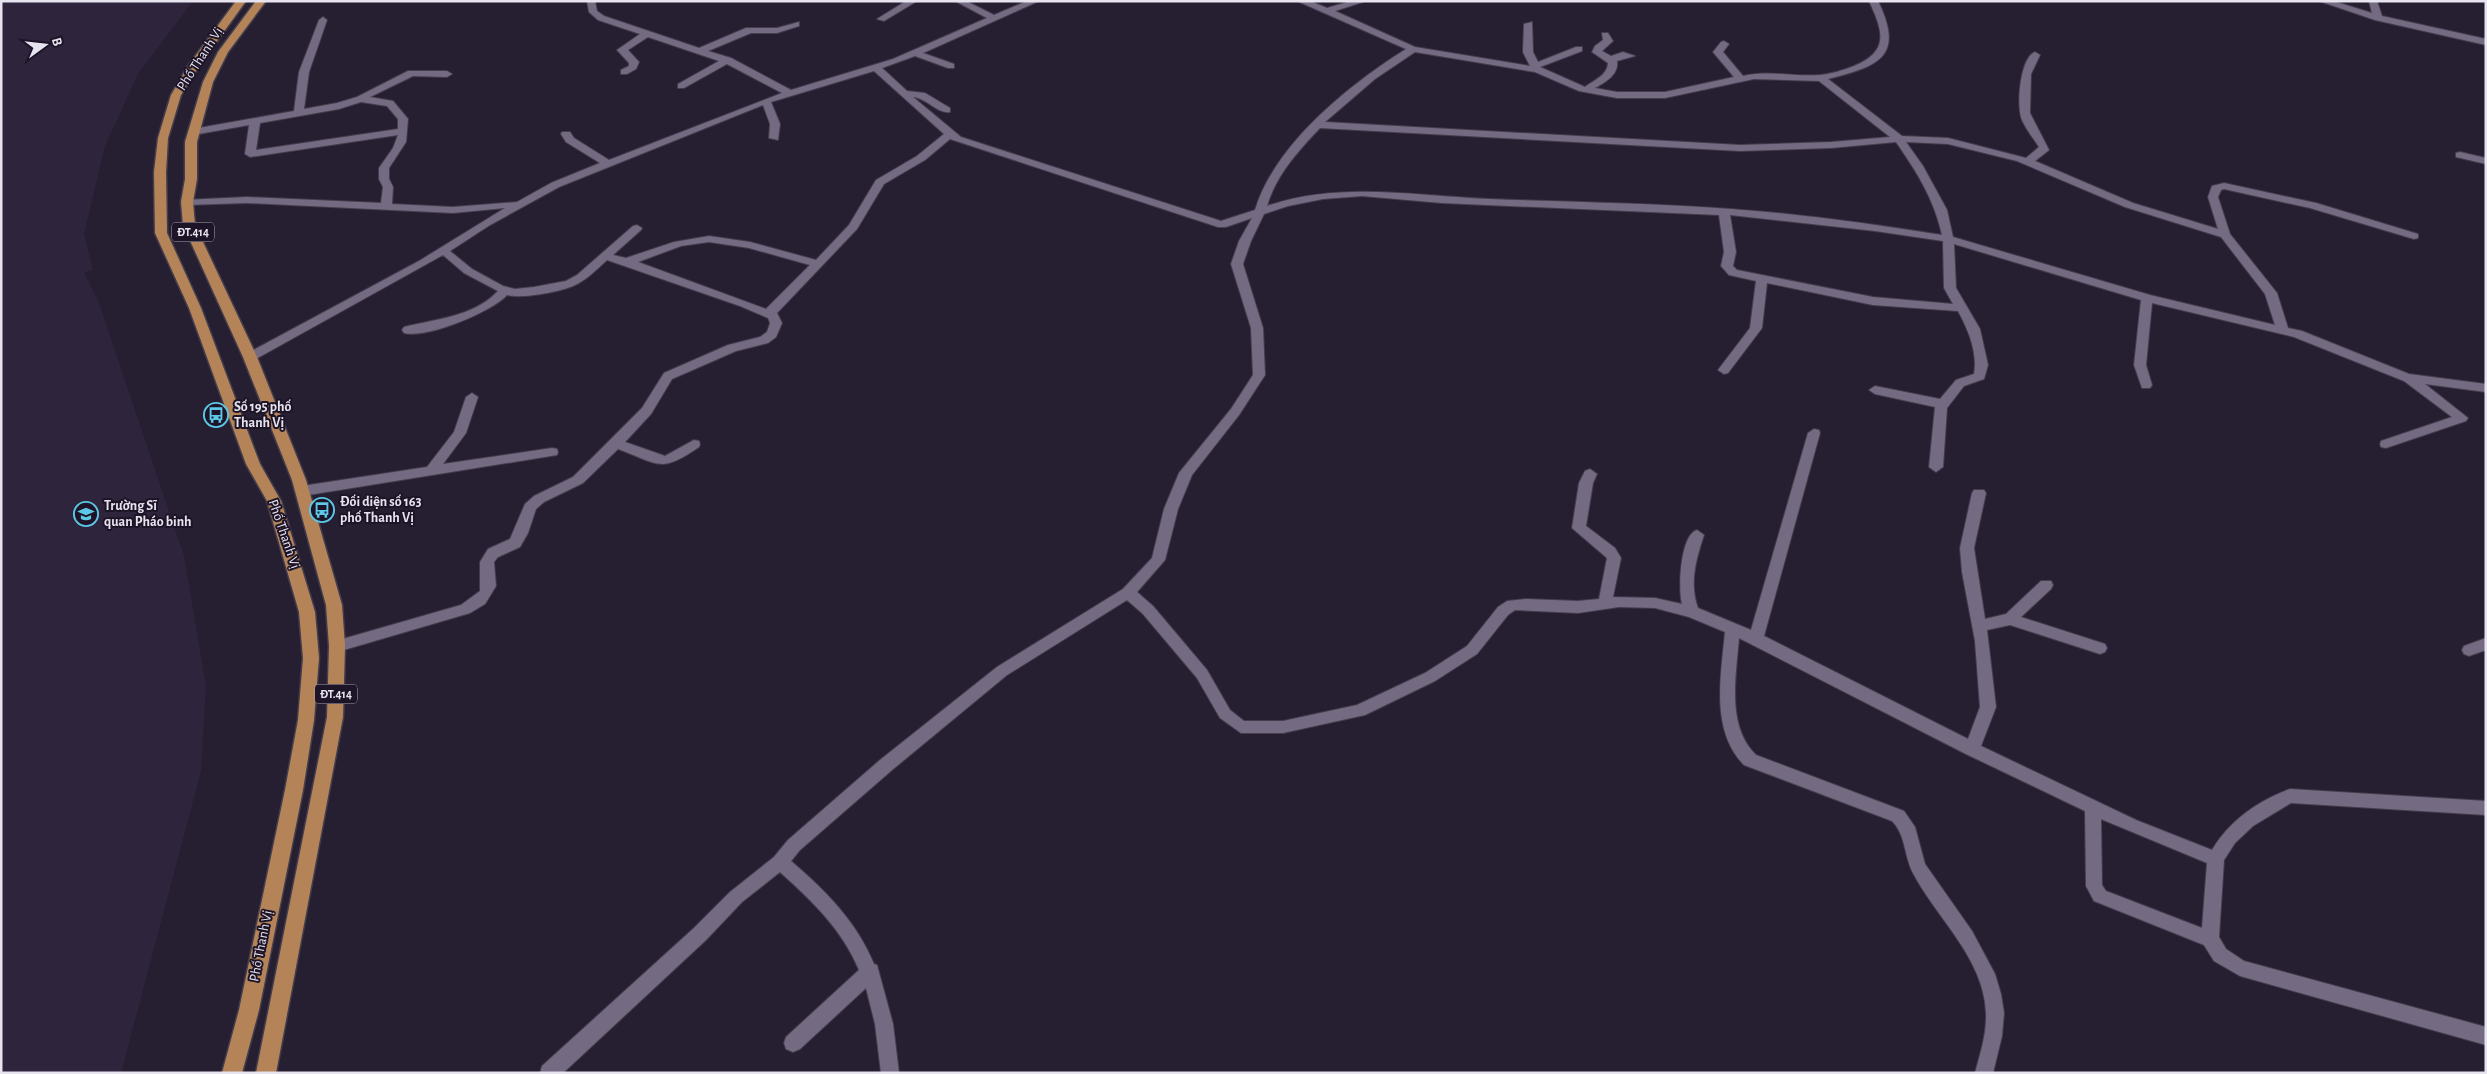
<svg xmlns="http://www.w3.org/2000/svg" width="2487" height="1074" font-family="'Alegreya Sans',sans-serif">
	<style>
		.built { fill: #2e243c }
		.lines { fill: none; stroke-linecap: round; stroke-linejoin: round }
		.street-casing { stroke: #433d4c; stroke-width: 2 }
		.primary-casing { stroke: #433d4c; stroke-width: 3 }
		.street { fill: #746b82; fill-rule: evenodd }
		.primary { fill: #b48458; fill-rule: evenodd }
		.labels { text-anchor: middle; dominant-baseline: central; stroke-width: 4; stroke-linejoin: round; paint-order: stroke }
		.shield { fill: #1d1527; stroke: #aaa5b3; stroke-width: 1 }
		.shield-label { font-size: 12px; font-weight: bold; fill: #e7e3ef }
		.street-label { font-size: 14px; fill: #e7e3ef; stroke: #1d1527 }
		.poi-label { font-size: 14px; font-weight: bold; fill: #e7e3ef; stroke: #1d1527; text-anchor: start }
	</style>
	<rect width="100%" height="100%" fill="#261f31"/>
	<path class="built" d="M1,1H193L138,74L105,146L84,234L93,270L84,273L98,300L184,556L206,686L201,771L121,1073H1Z"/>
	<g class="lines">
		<defs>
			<path id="street" d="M587,1H595L597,11L604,16L699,48L746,28H777L799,22V26L777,33H751L708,51L731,58L791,90L893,59L987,18L955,1H966L994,15L1027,1H1039L923,53L954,64V68H948L915,56L882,68L907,91L925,93L950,108V112C937,114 927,98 913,97L961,137L1221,221L1255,210C1275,144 1349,85 1406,49L1297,1H1310L1327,8L1351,1H1366L1335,11L1415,47L1530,66L1523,52L1524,24L1532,22L1533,52L1538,62L1576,47H1582V51L1540,67L1585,87C1594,80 1607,76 1608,63L1592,52L1595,46L1603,40L1602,33H1608L1613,41L1602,51L1611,56L1623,52L1635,56L1617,61C1619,75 1605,82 1595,88L1617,92H1665L1734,77L1713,52L1721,42L1724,41L1729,44L1723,52L1743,76C1768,70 1794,77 1820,75C1831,74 1844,70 1854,66C1890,51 1883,31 1869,1H1878C1905,57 1879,66 1828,79L1902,136L1948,138L2026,158L2039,147C2033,138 2026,129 2022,120C2016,106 2020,58 2035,52L2040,55L2031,74L2030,113L2049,150L2035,161L2133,203L2218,229L2208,197L2212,186L2224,183L2316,203L2418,234V238L2414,239L2310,208L2224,189L2221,190L2218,197L2230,234L2277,293L2288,328L2302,331L2409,374L2486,384V392L2425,384L2468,418L2466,421L2386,448L2381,447L2380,444L2381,441L2452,417L2404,381L2294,337L2152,303L2146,365L2152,385L2150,388H2142L2134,365L2141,300L1954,244L1956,288L1980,329L1988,365L1984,379L1964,386L1947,408L1943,467L1936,472L1929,467L1935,407L1875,394L1869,390L1875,386L1940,399L1956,380L1974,374C1978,353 1968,329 1958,311L1873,305L1767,283L1762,328L1728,373L1724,374L1718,370L1750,328L1756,281L1729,275L1721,266L1724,252L1719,215L1442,203L1362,196L1323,199L1288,206L1264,214L1251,241L1243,264L1263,328L1265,375L1239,415L1192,475L1178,509L1165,560L1137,592L1153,606L1207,670L1230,710L1244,721H1283L1357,705L1425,673L1467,646L1498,607L1507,601L1526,599L1578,601L1599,599L1607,558L1572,528L1579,483L1585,471L1590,469L1597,474L1593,483L1586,526L1615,548L1621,558L1613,597L1655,598L1682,604C1678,589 1680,535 1697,530L1704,535C1696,559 1689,584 1698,608L1751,630L1808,433L1814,429L1819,430L1820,433L1764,636L1968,739L1980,707L1975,641L1962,572L1960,548L1972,493L1974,490H1984L1986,493L1974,548L1985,619L2006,614L2041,581H2051L2053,585L2051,589L2021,617L2105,644L2107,648L2105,652L2100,654L2010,625L1987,630L1996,707L1981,746L2136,820L2212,850C2229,821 2259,800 2290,789L2486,801V815L2291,803L2253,826L2235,843L2224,860L2219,937L2226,949L2244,961L2486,1027V1045L2240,976L2214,961L2204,945L2094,901L2086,886L2085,811L1966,754L1739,638C1736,676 1726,726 1756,755L1904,811L1915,827L1925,864L1972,931L1995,974L2001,994L2004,1013L2002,1036L1993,1073H1975C1980,1054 1987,1033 1986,1013C1984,958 1937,919 1913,873C1904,856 1906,835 1892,821L1744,765C1710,730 1721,676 1725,632L1689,617L1655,608L1619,607L1578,613L1515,610L1508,615L1477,654L1435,681L1365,715L1283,733H1241L1220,718L1197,678L1143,614L1127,600L1007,675L892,770L800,850L791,861C826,891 856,921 874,964L877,965L893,1024L899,1073H881L875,1024L866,988L800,1049L793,1052L786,1049L784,1043L786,1037L859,970C842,929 812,901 780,872L742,902L706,940L563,1073H540L542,1066L694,928L730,892L774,857L788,840L880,760L997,667L1123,589L1152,558L1164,509L1179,473L1231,409L1253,375L1251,328L1231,264L1239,241L1252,218L1226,227H1218L950,139L925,160L884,184L857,229L777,313L782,323L776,337L768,343L736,351L672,379L651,414L625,442L665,456L694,440L699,441L700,444L699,447C660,474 659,464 618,449L583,483L544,502L536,509L528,533L520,547L498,557L494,562L496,586L485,604L470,613L337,652L332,650L330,646L332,642L461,605L480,591V562L488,549L510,539L525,504L534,496L573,477L642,408L664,373L728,345L760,337L767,332L770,323L768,318L740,306L607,260C597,269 586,281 573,286C559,292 521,299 507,295C492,312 426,339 404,333L402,330L404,327C435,319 474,317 498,291L464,273L443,255L254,360H246L244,357L246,354L419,261L505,208L453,213L247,203L187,205L183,204V200L247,197L381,203L383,187L379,179V168L393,148L398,135L250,157L245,154L249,125L193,135L188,132L193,129L294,111L299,72L319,20L323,17L327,20L309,72L304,109L337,103L357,97L408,71H447L452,74L447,77L413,76L370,97L393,101L408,119L406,142L389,168V179L393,187L392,204L453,207L517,202L551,183L600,163L566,142L561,134L562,132H570L574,138L609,160L782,93L727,64L684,88H678V84L719,61L648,37L628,50L639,62L636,69L627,74H621V70L629,66V63L617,50L640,34L598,20L589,12ZM1415,52L1535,72L1579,91L1617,98H1665L1754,79L1819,81L1890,137L1831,142L1740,145L1325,122L1375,79ZM874,71L944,134L917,156L876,180L849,225L816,260L750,242L709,236L674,242L626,258L613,255L641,230L642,228L637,225L633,226L577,275L566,281L534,287L515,289L503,286L472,269L450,251L490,225L559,187L763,105L770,124L769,138L778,140L780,124L771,102ZM361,102L387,106L398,119V129L256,150L260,123L339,109ZM1320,128L1740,151L1831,148L1896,142C1917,172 1934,199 1942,235C1872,224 1801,214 1731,209C1651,203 1569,202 1489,199C1414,196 1340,181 1267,206C1276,175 1298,151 1320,128ZM1906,142L1948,144L2017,161L2125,207L2221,237L2265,294L2275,325L2150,295L1953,237L1947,210L1923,166ZM1730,215L1875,231L1943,241L1944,288L1953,304L1873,297L1737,270L1733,266L1736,252ZM709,242L749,248L810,265L766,309L638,262L681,246ZM2101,819L2207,863L2202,928L2106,891L2102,885Z
				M906,1H917L884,21L877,19Z
				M2319,1H2333L2372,13L2369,1H2377L2382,16L2486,39V45L2375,20Z
				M2460,152L2486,158V164L2456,157V153Z
				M472,393L478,397L466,433L443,464L552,448L557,449L558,452L557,455L302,496L295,491L302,486L427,467L454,432L466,397Z
				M2486,638V650L2469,656L2464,654L2462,650L2464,646Z"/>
			<path id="primary" d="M236,1H246L197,69L181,95L168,138L166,172L167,233L201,308L260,464L281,501L315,612L319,658L314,720L303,790L259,1010L242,1073H222L239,1010L285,790L298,720L303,658L299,612L267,501L246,464L189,308L155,233L154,172L158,138L171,95L188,66Z
				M256,1H266L228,52L213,82L197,142V179L193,202L195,225L257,357L306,480L342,605L345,646L343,717L276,1073H256L327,717L329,646L326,605L292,480L243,357L183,225L181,202L185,179V142L203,82L218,52Z"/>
		</defs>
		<use href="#street" class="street-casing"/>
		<use href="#primary" class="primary-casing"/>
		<use href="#street" class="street"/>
		<use href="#primary" class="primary"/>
	</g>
	<defs>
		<symbol id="bus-ring" viewBox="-11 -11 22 22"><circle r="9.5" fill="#1d1527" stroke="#5cc7e7" stroke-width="1.5"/><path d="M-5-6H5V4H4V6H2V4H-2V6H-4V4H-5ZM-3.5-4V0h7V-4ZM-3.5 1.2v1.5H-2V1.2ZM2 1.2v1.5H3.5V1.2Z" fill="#5cc7e7"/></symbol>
		<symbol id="university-ring" viewBox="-11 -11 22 22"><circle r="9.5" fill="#1d1527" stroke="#5cc7e7" stroke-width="1.5"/><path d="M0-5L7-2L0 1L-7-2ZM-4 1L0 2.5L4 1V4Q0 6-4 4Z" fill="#5cc7e7"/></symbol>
	</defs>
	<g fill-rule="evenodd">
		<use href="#bus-ring" x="202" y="401" width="28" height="28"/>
		<use href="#bus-ring" x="308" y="496" width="28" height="28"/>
		<use href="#university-ring" x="72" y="500" width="28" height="28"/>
	</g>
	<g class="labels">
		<g class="shield">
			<rect x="172" y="222.5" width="42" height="19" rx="4"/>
			<rect x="315" y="684.5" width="42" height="19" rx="4"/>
		</g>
		<g class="shield-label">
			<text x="193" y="232">ĐT.414</text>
			<text x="336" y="694">ĐT.414</text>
		</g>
		<g class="street-label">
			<text transform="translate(200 59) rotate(-57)">Phố Thanh Vị</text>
			<text transform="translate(284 534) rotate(71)">Phố Thanh Vị</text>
			<text transform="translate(261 946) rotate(-79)">Phố Thanh Vị</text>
		</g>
		<g class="poi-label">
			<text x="234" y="407">Số 195 phố<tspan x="234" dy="16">Thanh Vị</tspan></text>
			<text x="340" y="502">Đối diện số 163<tspan x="340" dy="16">phố Thanh Vị</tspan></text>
			<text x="104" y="506">Trường Sĩ<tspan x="104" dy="16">quan Pháo binh</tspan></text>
		</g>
	</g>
	<rect width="2487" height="1074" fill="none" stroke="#e7e3ef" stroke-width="5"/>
	<g transform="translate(45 45) rotate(75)" stroke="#1d1527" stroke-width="4" paint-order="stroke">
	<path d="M0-4L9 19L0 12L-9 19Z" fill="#e7e3ef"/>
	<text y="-8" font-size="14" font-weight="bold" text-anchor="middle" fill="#e7e3ef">B</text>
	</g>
</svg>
